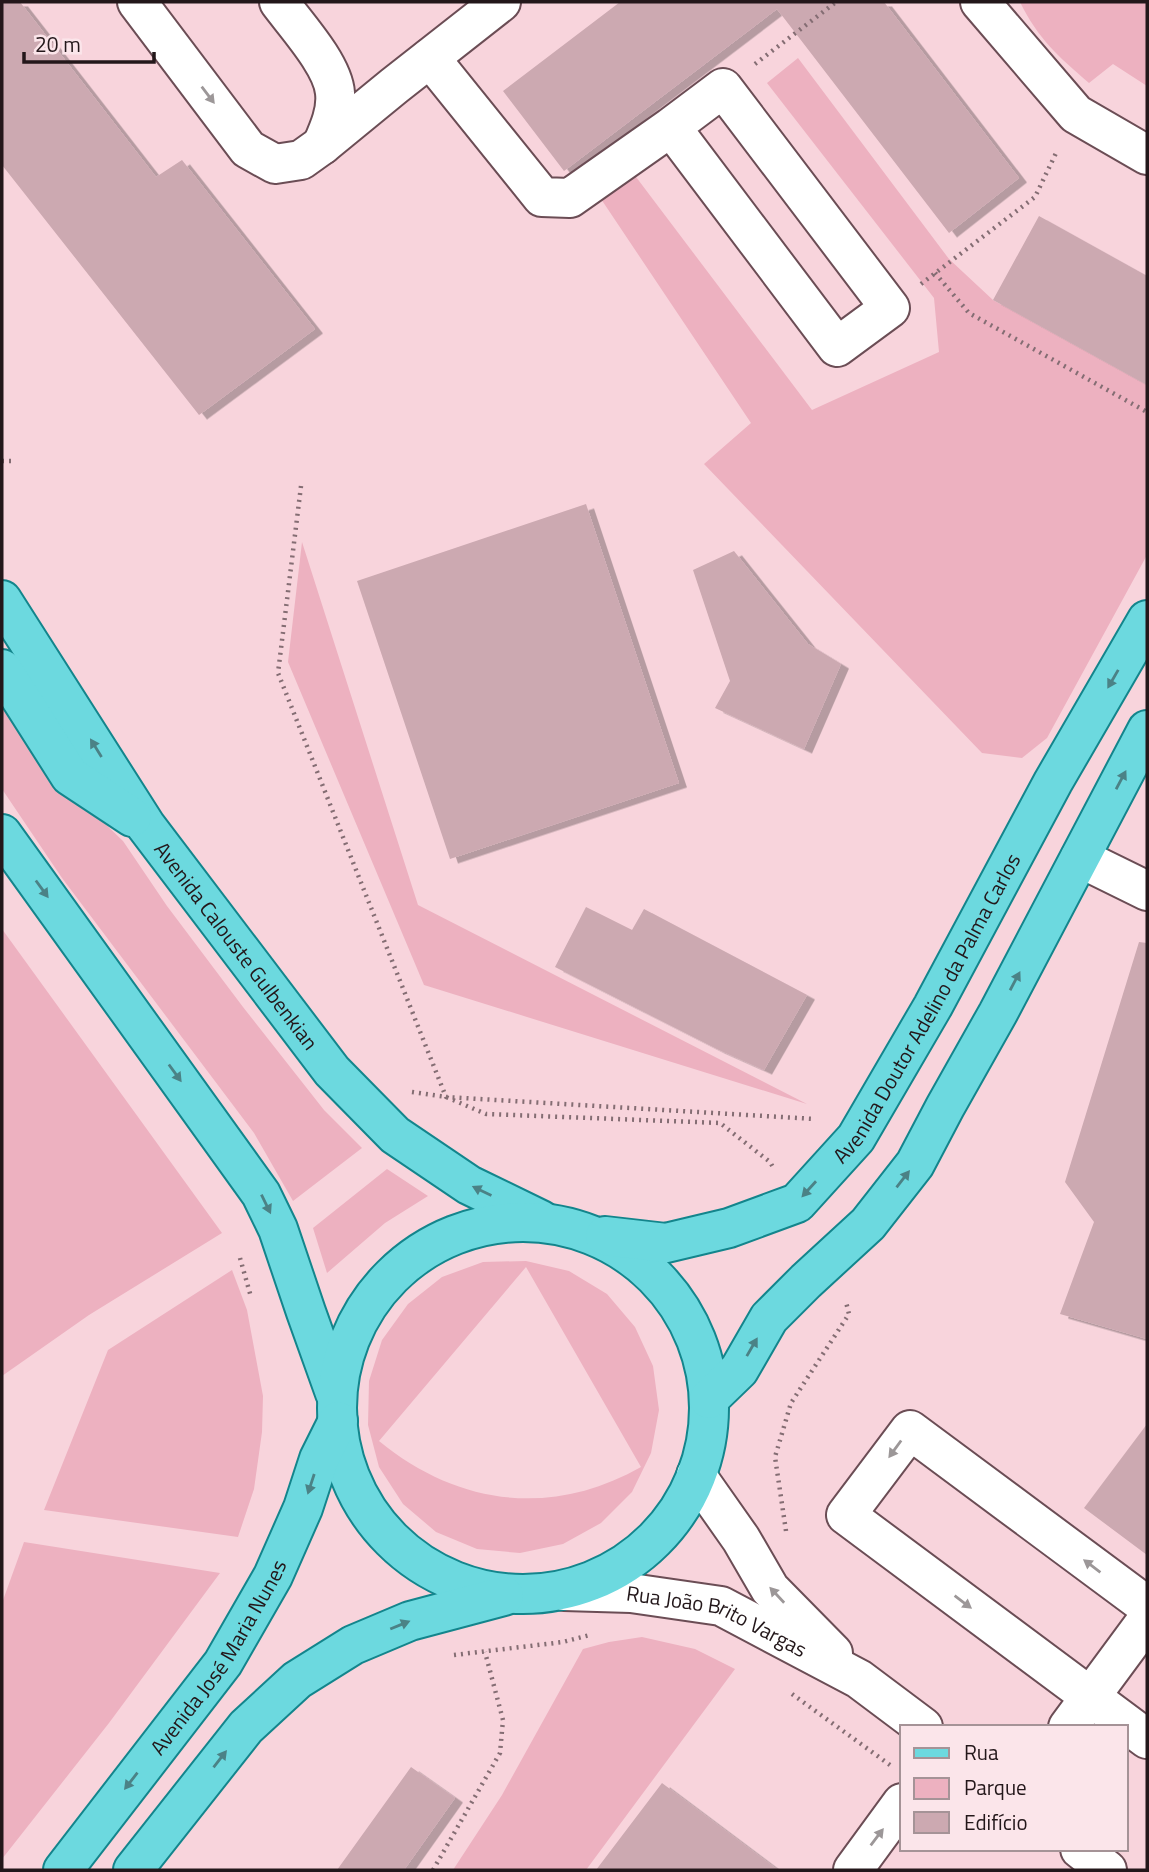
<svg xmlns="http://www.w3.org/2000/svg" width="1149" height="1872" font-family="'Titillium Web',sans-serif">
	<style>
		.green { fill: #edb1c0; fill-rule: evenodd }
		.building { fill: #cca9b1; filter: url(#shadow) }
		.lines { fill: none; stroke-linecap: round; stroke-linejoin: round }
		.minor-casing { stroke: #6b4d55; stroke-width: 42 }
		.major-casing { stroke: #13858c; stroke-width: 42 }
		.path { stroke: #846d73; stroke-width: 4.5; stroke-dasharray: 2 5; stroke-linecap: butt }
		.minor { stroke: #fff; stroke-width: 38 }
		.major { stroke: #6cd9df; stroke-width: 38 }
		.oneway { fill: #9c9798 }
		.oneway2 { fill: #4b8286 }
		.labels { text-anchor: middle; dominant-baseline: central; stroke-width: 6; stroke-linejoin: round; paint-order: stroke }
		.street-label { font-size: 21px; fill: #23171a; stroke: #fbe5ea }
	</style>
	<defs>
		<filter id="shadow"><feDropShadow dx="8" dy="4.5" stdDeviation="0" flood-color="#0004"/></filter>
	</defs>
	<rect width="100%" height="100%" fill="#f8d4dc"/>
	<path class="green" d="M1020,2H1147V86L1113,64L1089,83C1059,57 1038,39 1020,2Z
		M798,58L949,259L993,300L1147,385V555L1047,738L1022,758L982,753L704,464L751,423L597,193L627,165L812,410L939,352L934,298L767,83Z
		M302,542L418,905L807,1104L424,985L288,662Z
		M2,688L74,794L123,841L167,906L243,1007L324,1110L362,1148L293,1201L254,1133L62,878L2,789Z
		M2,929L222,1233L89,1315L2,1376Z
		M387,1169L428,1196L385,1223L327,1273L313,1228Z
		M526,1261L569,1271L607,1294L635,1327L653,1366L659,1410L651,1453L632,1492L601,1523L563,1544L520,1553L477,1549L436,1532L403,1504L379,1467L368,1425L369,1381L382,1340L408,1304L442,1277L483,1262ZM526,1267L641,1467C551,1518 457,1505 379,1441Z
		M232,1270L247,1310L263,1396L262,1432L254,1489L238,1537L44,1510L108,1350Z
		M24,1542L220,1573L109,1723L2,1859V1603Z
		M642,1637L695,1649L735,1669L586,1870H453L502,1795L583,1649L609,1642Z"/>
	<path class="building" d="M2,2H20L156,177L182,160L315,329L199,415L2,165Z
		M620,2H884L1019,178L949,233L777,9L564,171L503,91Z
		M1039,216L1147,276V385L993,300Z
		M586,504L679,783L450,859L357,581Z
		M734,551L808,644L841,664L804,749L715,708L730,681L693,570Z
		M586,907L632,930L644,909L807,995L764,1070L717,1049L555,967Z
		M1139,942L1147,943V1339L1060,1314L1094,1222L1065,1182Z
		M1147,1424V1555L1084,1508Z
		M411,1767L455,1798L404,1870H337Z
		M662,1783L778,1870H596Z"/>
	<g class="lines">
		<defs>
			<g id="minor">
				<path d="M137,2L248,149L275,164L301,160L322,145L394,86L501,2"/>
				<path d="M279,2C296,25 333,65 335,93C337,111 329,129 322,145"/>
				<path d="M980,2L1076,114L1147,155"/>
				<path d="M430,58L542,197L570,198L671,127L837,347L890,308L723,88L671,127"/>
				<path d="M1080,858L1147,891"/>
				<path d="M696,1475L741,1539L770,1589L833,1653"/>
				<path id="s1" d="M564,1591L631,1593L721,1606L859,1679L923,1727"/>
				<path d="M1147,1606L910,1430L846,1515L1147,1739"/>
				<path d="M1068,1727L1147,1620"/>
				<path d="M1080,1849L1107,1870"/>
				<path d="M853,1870L902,1803"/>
			</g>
			<g id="major">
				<path id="s2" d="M2,600L146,826L332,1071L395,1135L469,1185L541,1220"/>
				<path d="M2,669L70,776L132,817"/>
				<path d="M2,834L261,1194L278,1229L306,1312L335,1393"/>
				<circle cx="523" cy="1408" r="186"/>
				<path id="s3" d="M605,1236L666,1243L729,1228L797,1203L856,1138L933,1006L1053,782L1147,620"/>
				<path d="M709,1399L739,1370L769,1318L806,1281L868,1224L915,1164L945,1107L998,1013L1147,730"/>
				<path id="s4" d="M63,1870L223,1663L273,1576L303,1508L319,1459L338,1421"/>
				<path d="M133,1870L246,1727L297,1680L353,1645L410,1621L504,1596"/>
			</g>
		</defs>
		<use href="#minor" class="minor-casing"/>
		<use href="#major" class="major-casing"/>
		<path class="path" d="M755,64L836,2
			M935,273L969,313L1147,412
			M921,284L1035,197L1057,151
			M2,461H13
			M301,486L278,673L446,1097L815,1119
			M412,1092L446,1097L486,1114L720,1123L770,1162L774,1169
			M240,1258L251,1297
			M786,1531L775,1457L791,1403L849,1314L846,1302
			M454,1655L563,1642L590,1635
			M792,1694L890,1765
			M433,1870L500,1753L503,1720L485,1652"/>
		<use href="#minor" class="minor"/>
		<use href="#major" class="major"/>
	</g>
	<defs><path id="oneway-solid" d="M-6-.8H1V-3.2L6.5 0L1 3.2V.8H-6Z" transform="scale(1.75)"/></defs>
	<g class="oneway">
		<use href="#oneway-solid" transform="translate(208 95) rotate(53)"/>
		<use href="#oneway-solid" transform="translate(895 1449) rotate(126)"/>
		<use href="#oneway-solid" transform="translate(1092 1566) rotate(-143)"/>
		<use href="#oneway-solid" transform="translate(777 1595) rotate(-133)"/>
		<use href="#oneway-solid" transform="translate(963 1602) rotate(37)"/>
		<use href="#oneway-solid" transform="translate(877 1837) rotate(-53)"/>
	</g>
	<g class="oneway2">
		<use href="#oneway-solid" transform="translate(1113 679) rotate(120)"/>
		<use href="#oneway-solid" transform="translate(96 748) rotate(-122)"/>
		<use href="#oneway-solid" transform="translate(1121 780) rotate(-62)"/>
		<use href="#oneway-solid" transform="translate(42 889) rotate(54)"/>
		<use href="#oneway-solid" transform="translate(1015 981) rotate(-62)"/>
		<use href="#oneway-solid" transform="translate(175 1073) rotate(54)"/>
		<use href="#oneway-solid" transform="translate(903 1179) rotate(-52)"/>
		<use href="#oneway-solid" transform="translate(809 1189) rotate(132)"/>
		<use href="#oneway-solid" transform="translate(482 1191) rotate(-154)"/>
		<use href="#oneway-solid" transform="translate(266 1204) rotate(64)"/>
		<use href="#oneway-solid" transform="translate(752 1347) rotate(-60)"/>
		<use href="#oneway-solid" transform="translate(311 1484) rotate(108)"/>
		<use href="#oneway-solid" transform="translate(400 1625) rotate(-22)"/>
		<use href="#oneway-solid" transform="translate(220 1759) rotate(-52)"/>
		<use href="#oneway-solid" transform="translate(131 1781) rotate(128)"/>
	</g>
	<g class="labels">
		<g class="street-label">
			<text stroke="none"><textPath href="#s2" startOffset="418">Avenida Calouste Gulbenkian</textPath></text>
			<text stroke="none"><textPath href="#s3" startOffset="434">Avenida Doutor Adelino da Palma Carlos</textPath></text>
			<text stroke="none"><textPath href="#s1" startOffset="158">Rua João Brito Vargas</textPath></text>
			<text stroke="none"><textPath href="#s4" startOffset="264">Avenida José Maria Nunes</textPath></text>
		</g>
	</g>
	<rect width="1149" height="1872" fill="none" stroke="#23171a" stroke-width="7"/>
	<rect x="900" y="1725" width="228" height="126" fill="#fbe5ea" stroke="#a59397" stroke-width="2"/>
	<rect x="914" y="1748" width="35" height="10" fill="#6cd9df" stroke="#a59397" stroke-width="2"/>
	<text x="964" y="1760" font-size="21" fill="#23171a">Rua</text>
	<rect x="914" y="1778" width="35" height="21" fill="#edb1c0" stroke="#a59397" stroke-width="2"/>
	<text x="964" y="1795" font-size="21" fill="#23171a">Parque</text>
	<rect x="914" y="1812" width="35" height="21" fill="#cca9b1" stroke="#a59397" stroke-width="2"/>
	<text x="964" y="1830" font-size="21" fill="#23171a">Edifício</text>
	<path d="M24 52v10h130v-10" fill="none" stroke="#23171a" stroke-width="3.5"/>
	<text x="35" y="52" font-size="21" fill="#23171a" stroke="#fbe5ea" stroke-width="5" paint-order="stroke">20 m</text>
</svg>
